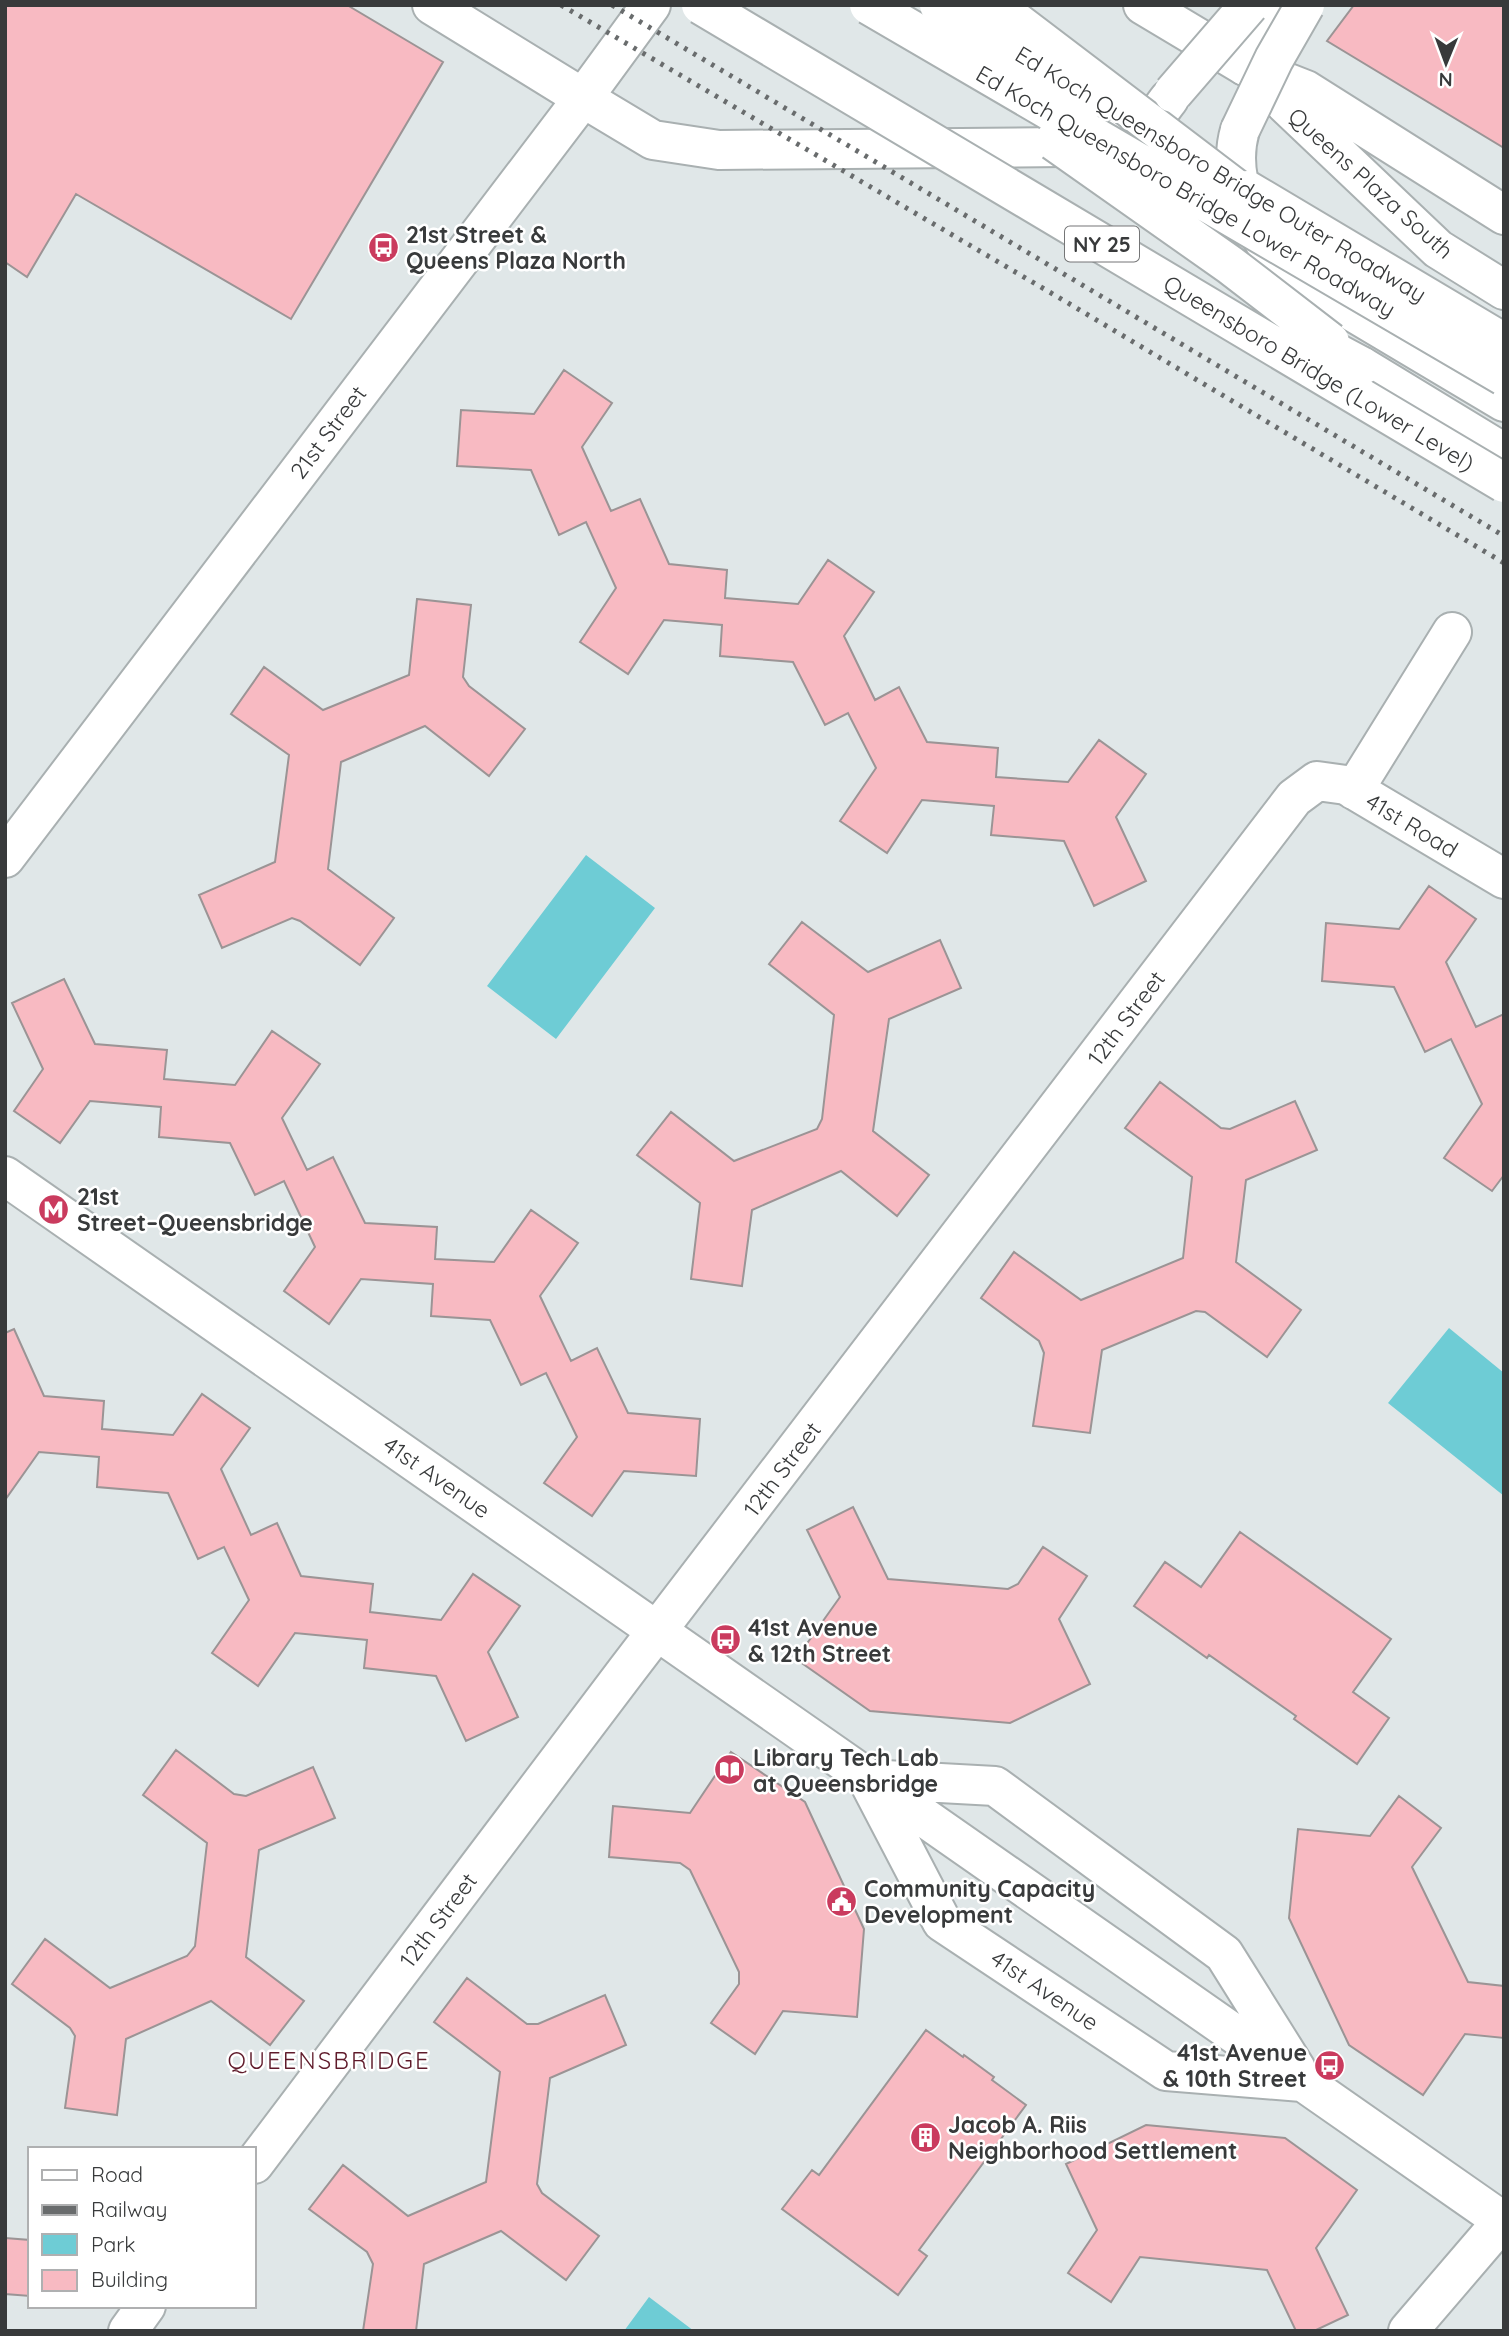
<svg xmlns="http://www.w3.org/2000/svg" width="1509" height="2336" font-family="Quicksand,sans-serif">
	<style>
		.green { fill: #6eccd5 }
		.building { fill: #f8bac2; stroke: #9b9495; stroke-width: 2 }
		.lines { fill: none; stroke-linecap: round; stroke-linejoin: round }
		.minor-casing { stroke: #a9b0b1; stroke-width: 42 }
		.major-casing { stroke: #a9b0b1; stroke-width: 42 }
		.highway-casing { stroke: #a9b0b1; stroke-width: 42 }
		.minor { stroke: #fff; stroke-width: 38 }
		.major { stroke: #fff; stroke-width: 38 }
		.highway { stroke: #fff; stroke-width: 38 }
		.rail { stroke: #696c6d; stroke-width: 5; stroke-dasharray: 3.5 7; stroke-linecap: butt }
		.minor-bridge-casing { stroke: #a9b0b1; stroke-width: 42; stroke-linecap: butt }
		.highway-bridge-casing { stroke: #a9b0b1; stroke-width: 42; stroke-linecap: butt }
		.minor-bridge { stroke: #fff; stroke-width: 38 }
		.highway-bridge { stroke: #fff; stroke-width: 38 }
		.labels { text-anchor: middle; dominant-baseline: central; stroke-width: 5; stroke-linejoin: round; paint-order: stroke }
		.shield { fill: #fff; stroke: #747576; stroke-width: 2 }
		.shield-label { font-size: 21px; font-weight: bold; fill: #383a3b }
		.street-label { font-size: 23px; fill: #383a3b; stroke: #fff }
		.poi-label { font-size: 23px; font-weight: bold; fill: #383a3b; stroke: #fff; text-anchor: start }
		.neighbourhood-label { font-size: 24px; letter-spacing: 2px; fill: #5f1a2a; stroke: #fff }
	</style>
	<rect width="100%" height="100%" fill="#e0e7e8"/>
	<path class="green" d="M586,855L655,908L556,1039L487,986Z
		M1449,1328L1504,1373V1496L1388,1403Z
		M649,2297L694,2331H624Z"/>
	<path class="building" d="M5,5H347L443,62L291,319L76,194L27,277L5,262Z
		M1354,5H1504V148L1327,41Z
		M564,370L612,403L582,447L611,511L640,499L669,564L727,570L725,598L798,604L828,560L874,592L844,636L875,700L899,687L927,742L998,748L996,777L1068,782L1099,740L1146,774L1116,817L1146,881L1094,906L1064,841L991,835L994,806L922,800L887,853L840,821L876,768L848,713L825,725L793,662L720,656L722,625L664,620L628,674L580,642L616,588L586,522L559,535L531,470L457,466L461,410L534,414Z
		M417,599L471,605L463,677L469,686L525,729L489,776L425,726L341,762L328,869L394,918L360,965L300,921L292,918L222,948L199,895L275,862L289,755L231,714L264,667L323,710L409,675Z
		M1429,886L1476,919L1446,962L1476,1027L1504,1014V1175L1492,1191L1444,1158L1482,1104L1451,1039L1425,1052L1394,987L1322,981L1326,923L1399,929Z
		M802,922L868,972L940,940L961,988L889,1019L873,1131L929,1175L897,1216L841,1171L752,1210L742,1286L691,1279L700,1203L637,1155L671,1112L734,1161L817,1129L822,1119L834,1015L769,964Z
		M64,979L95,1044L167,1050L164,1079L235,1085L272,1031L320,1064L282,1118L307,1170L333,1157L365,1223L437,1227L435,1259L494,1262L531,1210L578,1243L540,1296L571,1361L597,1348L628,1413L700,1419L696,1476L624,1471L592,1516L544,1483L577,1437L546,1373L521,1385L490,1320L431,1316L433,1284L361,1279L329,1324L284,1291L315,1247L284,1181L255,1195L230,1143L159,1137L161,1107L90,1101L60,1143L14,1111L43,1069L12,1003Z
		M1160,1082L1221,1128L1230,1129L1295,1101L1317,1150L1246,1180L1236,1262L1301,1310L1267,1357L1205,1312L1196,1311L1102,1350L1090,1433L1033,1426L1044,1353L1039,1341L981,1298L1014,1252L1081,1300L1183,1258L1192,1177L1125,1128Z
		M14,1329L44,1396L104,1401L102,1429L173,1435L202,1394L250,1428L221,1469L251,1535L277,1523L301,1576L373,1584L370,1612L441,1620L473,1574L520,1606L488,1652L518,1717L466,1741L436,1676L364,1668L367,1640L295,1633L258,1686L212,1653L249,1600L224,1547L198,1559L168,1493L97,1487L99,1457L39,1452L5,1500V1333Z
		M853,1507L888,1579L1008,1589L1018,1584L1043,1547L1087,1576L1059,1619L1090,1684L1010,1723L870,1711L796,1659L840,1597L807,1530Z
		M1240,1532L1391,1639L1353,1692L1389,1718L1357,1764L1294,1719L1296,1716L1209,1655L1207,1658L1134,1606L1165,1562L1201,1587Z
		M176,1750L234,1794L246,1796L313,1767L335,1818L259,1850L246,1957L304,2001L270,2045L211,2001L126,2039L117,2115L65,2108L75,2036L70,2028L12,1984L45,1939L110,1988L187,1956L195,1946L207,1843L143,1795Z
		M731,1752L805,1802L864,1929L857,2017L783,2011L755,2054L711,2023L739,1984V1972L690,1870L680,1863L609,1857L613,1806L690,1813Z
		M1399,1796L1441,1828L1412,1867L1468,1982L1504,1986V2038L1465,2034L1423,2095L1349,2045L1289,1918L1298,1829L1370,1836Z
		M467,1978L527,2024H538L605,1995L626,2045L550,2078L537,2184L542,2193L599,2236L566,2280L501,2231L424,2264L416,2331H363L373,2264L367,2252L309,2209L343,2165L408,2216L486,2182L500,2072L434,2022Z
		M926,2030L963,2057L964,2055L994,2077L992,2080L1026,2105L919,2250L927,2256L898,2295L782,2209L812,2170L819,2175Z
		M1146,2125L1285,2138L1357,2190L1316,2248L1348,2315L1314,2331H1296L1267,2270L1140,2257L1111,2302L1068,2273L1097,2230L1066,2164Z
		M5,2238L30,2240V2296L5,2294Z"/>
	<g class="lines">
		<defs>
			<path id="minor" d="M432,5L583,98
				M1245,66L1269,21L1281,5
				M1354,790L1452,632
				M5,1176L1504,2222
				M867,1779L995,1786L1224,1954L1296,2069
				M871,1786L942,1922L1166,2071L1302,2082
				M254,2164L627,1670L1294,798L1317,781L1346,785L1504,879
				M128,2331L146,2306
				M1408,2331L1504,2219"/>
			<path id="major" d="M1143,5L1245,66L1306,90L1504,215
				M1260,80L1438,249L1504,290
				M5,858L583,98L651,5"/>
			<path id="highway" d="M583,98L653,140L719,150L1065,147C1094,144 1134,140 1155,117C1160,112 1164,105 1169,99
				M1240,130C1226,177 1252,235 1286,268C1295,276 1306,283 1316,290L1504,402
				M1361,366L1504,453"/>
		</defs>
		<use href="#minor" class="minor-casing"/>
		<use href="#major" class="major-casing"/>
		<use href="#highway" class="highway-casing"/>
		<use href="#minor" class="minor"/>
		<use href="#major" class="major"/>
		<use href="#highway" class="highway"/>
		<path class="rail" d="M561,5L1063,300L1504,563
			M612,5L1504,536"/>
		<defs>
			<path id="minor-bridge" d="M939,5L1094,98
				M1247,190L1504,343"/>
			<path id="highway-bridge" d="M701,5L1504,483
				M869,5L1504,376
				M994,5L1274,218
				M1173,93L1249,5
				M1240,130L1274,59L1305,5
				M1054,141L1230,265L1330,342
				M1301,334L1361,366"/>
		</defs>
		<use href="#minor-bridge" class="minor-bridge-casing"/>
		<use href="#highway-bridge" class="highway-bridge-casing"/>
		<use href="#minor-bridge" class="minor-bridge"/>
		<use href="#highway-bridge" class="highway-bridge"/>
	</g>
	<defs>
		<symbol id="bus-disc" viewBox="-11 -11 22 22"><circle r="9.5" fill="#ca3b5e" stroke="#fff"/><path d="M-5-6H5V4H4V6H2V4H-2V6H-4V4H-5ZM-3.5-4V0h7V-4ZM-3.5 1.2v1.5H-2V1.2ZM2 1.2v1.5H3.5V1.2Z" fill="#fff"/></symbol>
		<symbol id="metro-disc" viewBox="-11 -11 22 22"><circle r="9.5" fill="#ca3b5e" stroke="#fff"/><path d="M-5.5 5V-5H-3L0 0L3-5H5.5V5H3V-.5L0 4L-3-.5V5Z" fill="#fff"/></symbol>
		<symbol id="library-disc" viewBox="-11 -11 22 22"><circle r="9.5" fill="#ca3b5e" stroke="#fff"/><path d="M-6-4Q-3-5.5-.7-3.5V5Q-3 3-6 4ZM6-4Q3-5.5 .7-3.5V5Q3 3 6 4Z" fill="#fff"/></symbol>
		<symbol id="civic-disc" viewBox="-11 -11 22 22"><circle r="9.5" fill="#ca3b5e" stroke="#fff"/><path d="M-.6-6.5H3V-4.5H.6V-3L4-1V1h2V6H-6V1h2V-1L-.6-3ZM-1.2 2.5V6h2.4V2.5Z" fill="#fff"/></symbol>
		<symbol id="building-disc" viewBox="-11 -11 22 22"><circle r="9.5" fill="#ca3b5e" stroke="#fff"/><path d="M-4-6H4V6H1V3H-1V6H-4ZM-2.5-4.3h1.7v1.8h-1.7ZM.8-4.3h1.7v1.8H.8ZM-2.5-1h1.7V.8h-1.7ZM.8-1h1.7V.8H.8Z" fill="#fff"/></symbol>
	</defs>
	<g fill-rule="evenodd">
		<use href="#bus-disc" x="366" y="230" width="35" height="35"/>
		<use href="#metro-disc" x="36" y="1192" width="35" height="35"/>
		<use href="#bus-disc" x="708" y="1622" width="35" height="35"/>
		<use href="#library-disc" x="712" y="1752" width="35" height="35"/>
		<use href="#civic-disc" x="824" y="1884" width="35" height="35"/>
		<use href="#bus-disc" x="1312" y="2048" width="35" height="35"/>
		<use href="#building-disc" x="908" y="2120" width="35" height="35"/>
	</g>
	<g class="labels">
		<rect class="shield" x="1065" y="226.5" width="74" height="35" rx="5"/>
		<g class="shield-label">
			<text x="1102" y="244">NY 25</text>
		</g>
		<g class="street-label">
			<text transform="translate(1221 174) rotate(31)">Ed Koch Queensboro Bridge Outer Roadway</text>
			<text transform="translate(1371 183) rotate(42)">Queens Plaza South</text>
			<text transform="translate(1186 191) rotate(30)">Ed Koch Queensboro Bridge Lower Roadway</text>
			<text transform="translate(1319 373) rotate(31)">Queensboro Bridge (Lower Level)</text>
			<text transform="translate(328 432) rotate(-53)">21st Street</text>
			<text transform="translate(1412 825) rotate(31)">41st Road</text>
			<text transform="translate(1126 1018) rotate(-53)">12th Street</text>
			<text transform="translate(782 1469) rotate(-53)">12th Street</text>
			<text transform="translate(437 1477) rotate(35)">41st Avenue</text>
			<text transform="translate(438 1920) rotate(-53)">12th Street</text>
			<text transform="translate(1045 1990) rotate(34)">41st Avenue</text>
		</g>
		<g class="poi-label">
			<text x="406" y="234">21st Street &amp;<tspan x="406" dy="26">Queens Plaza North</tspan></text>
			<text x="77" y="1196">21st<tspan x="77" dy="26">Street–Queensbridge</tspan></text>
			<text x="748" y="1627">41st Avenue<tspan x="748" dy="26">&amp; 12th Street</tspan></text>
			<text x="753" y="1757">Library Tech Lab<tspan x="753" dy="26">at Queensbridge</tspan></text>
			<text x="864" y="1888">Community Capacity<tspan x="864" dy="26">Development</tspan></text>
			<text x="1307" y="2052" text-anchor="end">41st Avenue<tspan x="1307" dy="26">&amp; 10th Street</tspan></text>
			<text x="948" y="2124">Jacob A. Riis<tspan x="948" dy="26">Neighborhood Settlement</tspan></text>
		</g>
		<g class="neighbourhood-label">
			<text x="329" y="2060">QUEENSBRIDGE</text>
		</g>
	</g>
	<rect width="1509" height="2336" fill="none" stroke="#383a3b" stroke-width="14"/>
	<rect x="28" y="2147" width="228" height="161" fill="#ffffff" stroke="#afb0b1" stroke-width="2"/>
	<rect x="42" y="2170" width="35" height="10" fill="#ffffff" stroke="#afb0b1" stroke-width="2"/>
	<text x="91" y="2182" font-size="21" fill="#383a3b">Road</text>
	<rect x="42" y="2205" width="35" height="10" fill="#696c6d" stroke="#afb0b1" stroke-width="2"/>
	<text x="91" y="2217" font-size="21" fill="#383a3b">Railway</text>
	<rect x="42" y="2234" width="35" height="21" fill="#6eccd5" stroke="#afb0b1" stroke-width="2"/>
	<text x="91" y="2252" font-size="21" fill="#383a3b">Park</text>
	<rect x="42" y="2270" width="35" height="21" fill="#f8bac2" stroke="#afb0b1" stroke-width="2"/>
	<text x="91" y="2287" font-size="21" fill="#383a3b">Building</text>
	<g transform="translate(1446 63) rotate(181)" stroke="#ffffff" stroke-width="5" paint-order="stroke">
	<path d="M0-5L12 26L0 18L-12 26Z" fill="#383a3b"/>
	<text y="-10" font-size="19" font-weight="bold" text-anchor="middle" fill="#383a3b">N</text>
	</g>
</svg>
